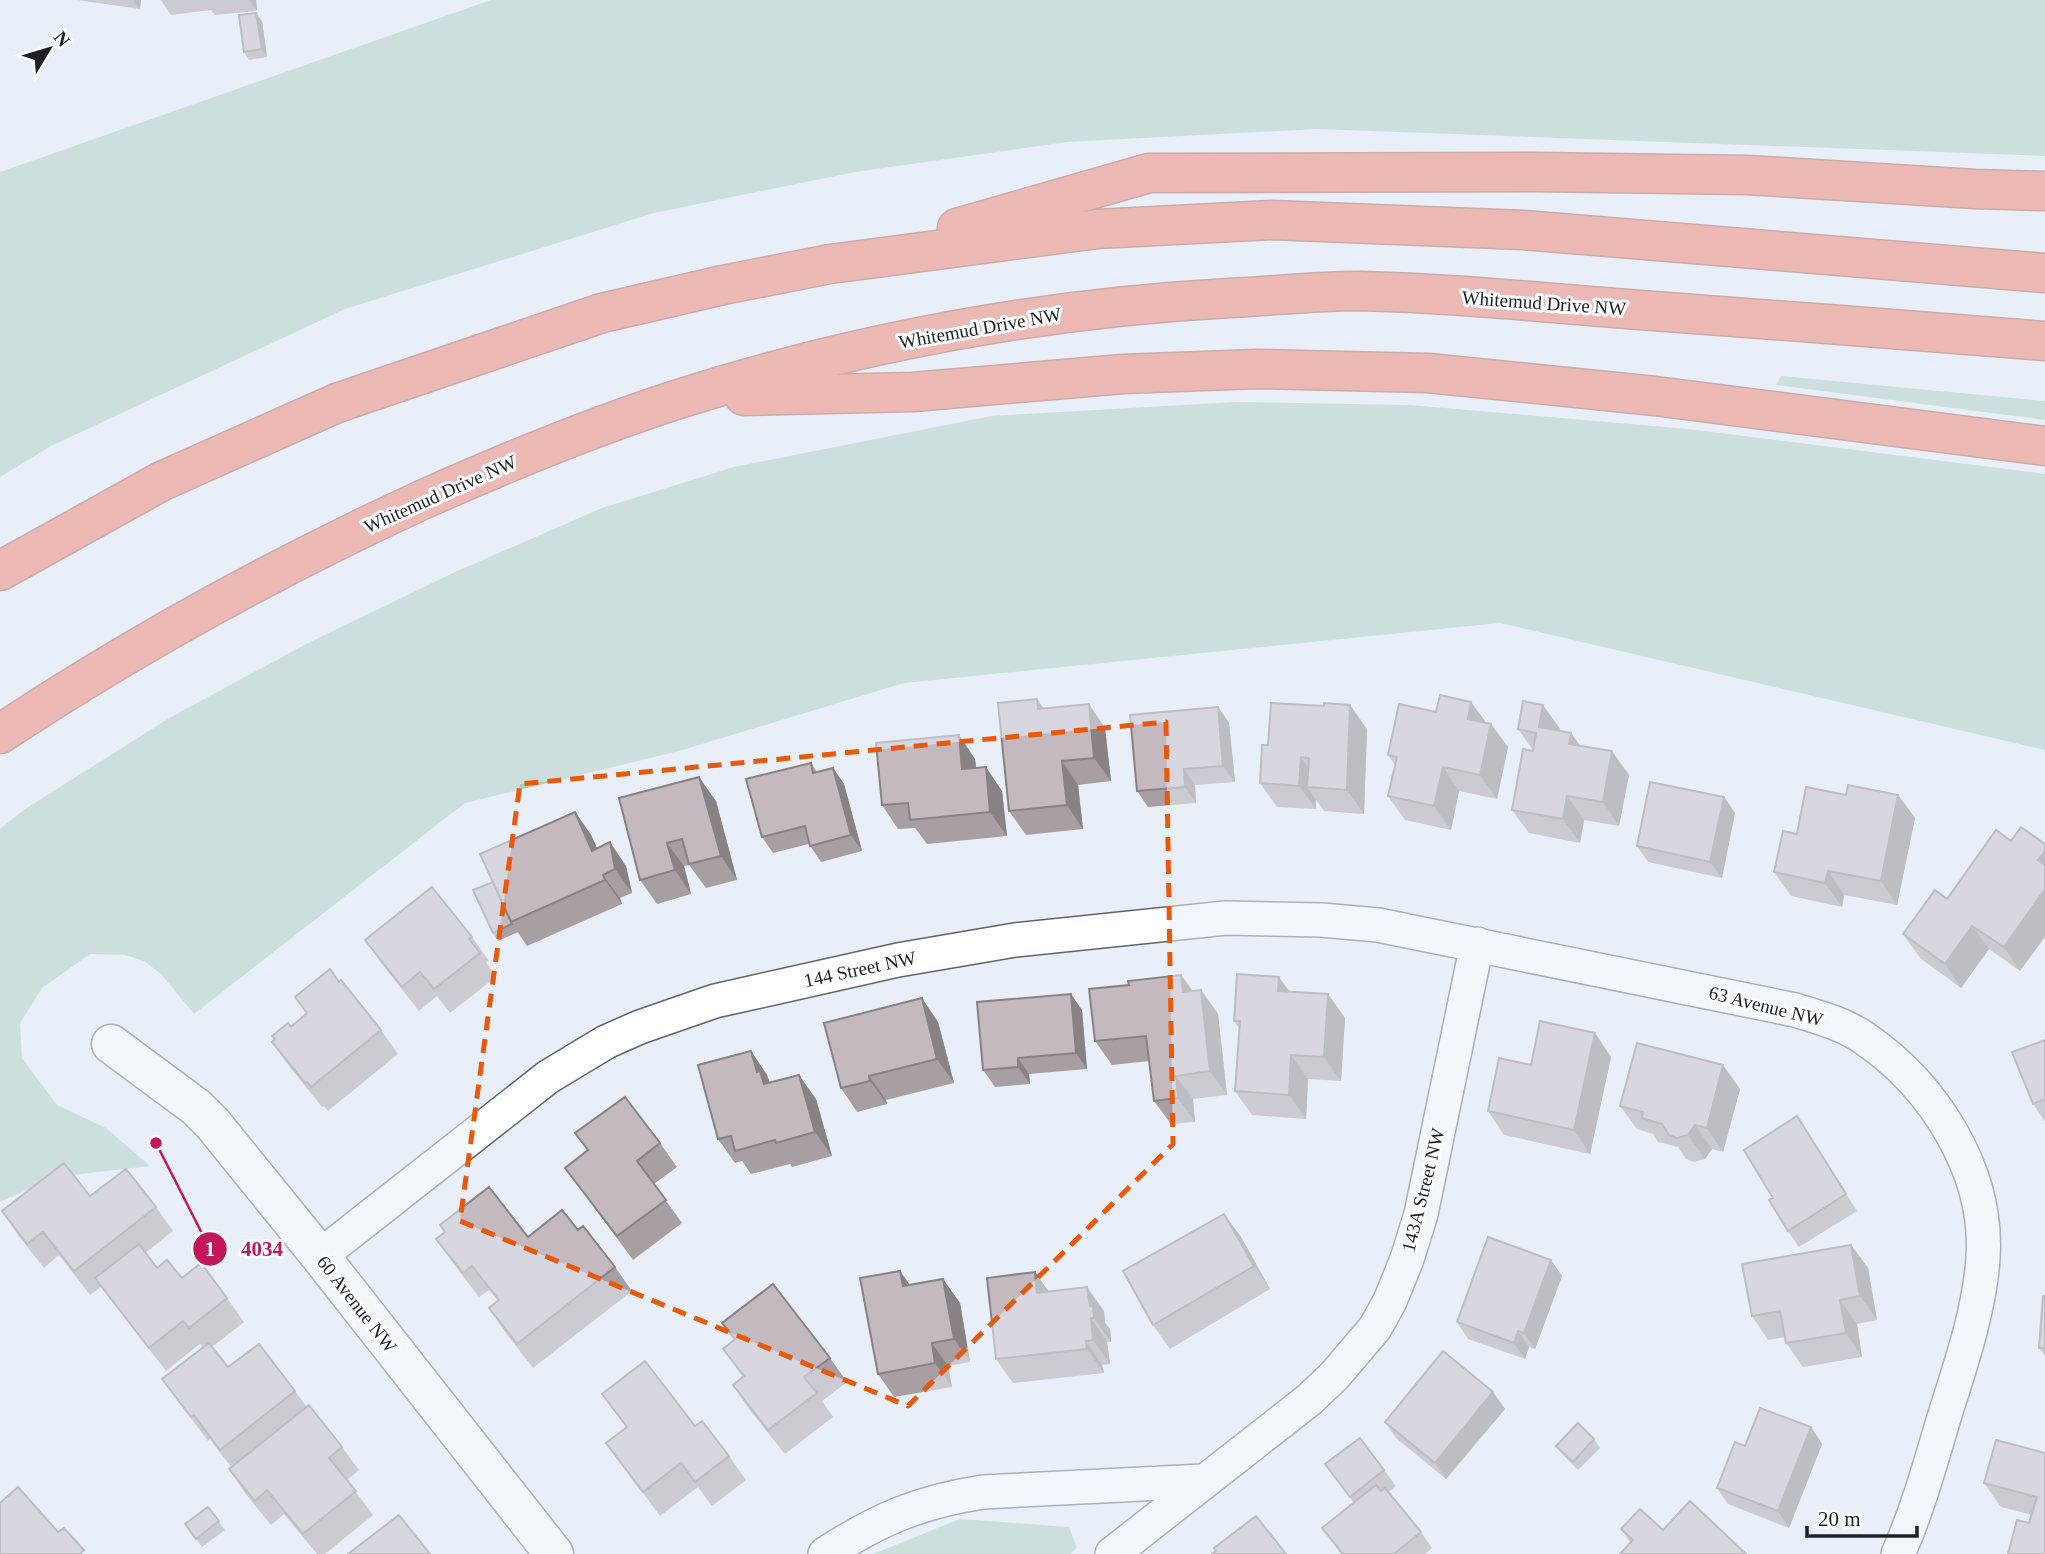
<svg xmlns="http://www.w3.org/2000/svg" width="2045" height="1554" font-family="Georgia,serif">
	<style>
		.green { fill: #acccbc }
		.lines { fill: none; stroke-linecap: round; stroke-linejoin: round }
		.minor-casing { stroke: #5f646c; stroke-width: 36 }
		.tertiary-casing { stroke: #5f646c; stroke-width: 41 }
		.motorway-casing { stroke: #a85a4d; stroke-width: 41 }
		.minor { stroke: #fff; stroke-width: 33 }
		.tertiary { stroke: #fff; stroke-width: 38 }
		.motorway { stroke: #f27964; stroke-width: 38 }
		.wall { fill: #a89fa3 }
		.shaded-wall { fill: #888285 }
		.building { fill: #c3b9be; stroke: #888285; stroke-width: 2 }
		.marked { fill: none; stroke: #e8590c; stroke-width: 5; stroke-dasharray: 14 9; stroke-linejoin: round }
		.labels { text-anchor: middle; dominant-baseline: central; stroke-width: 6; stroke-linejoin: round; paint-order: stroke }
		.street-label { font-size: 19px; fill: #1e2023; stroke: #fbfcfe }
		.leader { fill: none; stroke: #c2185b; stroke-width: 2.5 }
		.callout-dot { fill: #c2185b; stroke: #fbfcfe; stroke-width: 2.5 }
		.mark-label { font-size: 21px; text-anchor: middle; font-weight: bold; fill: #fff }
		.callout-label { font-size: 21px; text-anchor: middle; font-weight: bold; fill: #c2185b; stroke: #fbfcfe; stroke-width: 6; stroke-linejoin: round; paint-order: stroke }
	</style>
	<rect width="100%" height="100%" fill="#e9eff8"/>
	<path class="green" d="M491,0H2045V156L1317,129L1067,142L855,172L654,213L345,309L51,446L0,477V172Z
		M1781,376L2045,401V420L1776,385Z
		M1236,402L1410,405L1688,429L2045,474V750L1500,623L904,683L679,751L465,803L194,1014L161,974L144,961L125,955L90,954L42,988L20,1023L22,1058L57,1105L106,1128L150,1166L56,1177L0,1202V829L25,809L171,717L308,643L455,572L602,508L734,467L991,416Z
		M960,1519L1069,1527L1077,1548L1070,1554H873Z"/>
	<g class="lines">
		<defs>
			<path id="minor" d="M320,1256L548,1077L606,1042L640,1027L715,1001L898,960L1015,940L1226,918L1321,920L1378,925L1795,1010C1818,1017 1844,1024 1864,1038C1933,1085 1989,1171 1983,1258C1980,1307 1962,1361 1947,1408C1932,1457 1919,1507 1898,1554
				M825,1554C879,1519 919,1502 983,1492L1203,1481
				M1112,1554L1310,1399L1335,1375L1375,1328L1390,1301L1407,1259L1421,1214L1477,944"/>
			<path id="tertiary" d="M111,1044L196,1107L213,1124L320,1256L554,1554"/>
			<path id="motorway" d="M957,228L1149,173L1533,172L1747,175L1975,189L2045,191
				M744,396L913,392L1123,374L1257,369L1428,373L1655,396L2045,446
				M0,571L162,481L337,403L602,313L723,285L830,264L1097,229L1272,220L1523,230L2045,273
				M0,734C134,645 275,568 422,500C507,462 594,426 682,398C859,342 1045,308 1230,298C1273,296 1316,291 1359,291C1448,293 1538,302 1627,309C1766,319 1906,330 2045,341"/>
		</defs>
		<use href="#minor" class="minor-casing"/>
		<use href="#tertiary" class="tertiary-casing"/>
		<use href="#motorway" class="motorway-casing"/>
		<use href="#minor" class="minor"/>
		<use href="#tertiary" class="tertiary"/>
		<use href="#motorway" class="motorway"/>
	</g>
	<path class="wall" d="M77,0H141L140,9Z
		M161,0H256L257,11L215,15L211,10L171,15Z
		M262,21L267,57L249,60L244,52Z
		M1037,699L1044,709L1105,728L1111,781L1078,785L1083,829L1026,835L1009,811Z
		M1218,707L1229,723L1235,782L1195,785L1196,803L1148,807L1137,791Z
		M1486,723L1508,747L1497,799L1459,791L1451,830L1405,820L1388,796L1395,765L1388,755Z
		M1367,729L1364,814L1324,811L1316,800V809L1277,807L1260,783L1268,745Z
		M1518,729H1560L1559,731L1571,733L1580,746L1629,775L1619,826L1584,820L1580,843L1529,833L1512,810L1533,750Z
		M975,759L976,768L1002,791L1007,836L927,844L915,828L898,829L882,805Z
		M811,763L817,772L833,768L844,784L862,851L821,862L809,844L773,853L762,837Z
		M1846,795H1898L1915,818L1897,905L1844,895L1842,907L1791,896L1774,872L1797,834Z
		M1724,797L1735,813L1722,878L1648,862L1637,846Z
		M619,798L716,801L737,880L706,888L689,865L684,866L691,894L657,904L640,880Z
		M575,812L591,835L597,848L626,866L632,893L620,898L622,904L527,946L517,931L518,932L498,941L493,933V882Z
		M1996,830L2020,971L1989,949L1961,988L1920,958L1903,934L1947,899Z
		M472,937L489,961L486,962L496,977L450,1013L437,996L419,1011L382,964L365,940Z
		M1181,975L1193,991L1201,990L1218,1014L1227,1095L1193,1099L1195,1122L1171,1124L1154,1101L1149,1061L1112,1065L1095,1041L1129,985Z
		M339,982L381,1030L398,1054L328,1111L324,1106L322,1107L289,1066L272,1042L274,1040L272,1036L291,1027L307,1014L295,997Z
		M1290,992L1328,994L1345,1018L1341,1081L1308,1079L1306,1119L1252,1115L1235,1091L1239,1028L1234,1021Z
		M1082,1010L1087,1069L1029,1074L1030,1084L995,1087L983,1070Z
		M938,1022L954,1083L886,1100L887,1104L857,1112L841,1088Z
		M1595,1033L1611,1057L1590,1154L1504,1135L1488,1111Z
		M2045,1040V1122L2033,1104Z
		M751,1051L767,1075L770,1083L816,1099L832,1156L792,1167L790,1164L751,1174L742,1161L735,1163L718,1139Z
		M1740,1089L1723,1152L1712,1149L1705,1159L1694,1162L1686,1159L1678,1147L1658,1142L1653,1134L1637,1129L1620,1106Z
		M1797,1116L1857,1211L1799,1247L1788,1231L1773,1198Z
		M575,1133L660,1143L677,1167L654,1184L682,1223L633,1260L565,1168L588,1151Z
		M90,1196L156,1207L173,1231L145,1253L157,1268L227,1298L244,1322L212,1347L228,1367L295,1391L306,1406L342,1447L359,1470L347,1480L373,1515L325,1554H317L284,1514L271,1525L245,1493L229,1469L231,1467L210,1439L208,1441L162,1379L203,1348L200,1344L166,1371L101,1287L90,1295L59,1255L44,1268L18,1235L2,1211Z
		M1224,1214L1241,1237L1270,1289L1170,1349L1153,1325Z
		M578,1230L615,1267L632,1291L533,1368L505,1332L489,1308L498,1301L489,1290L479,1297L453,1263L436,1239L528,1237Z
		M1851,1245L1868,1268L1877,1320L1857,1324L1862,1357L1803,1367L1786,1343L1785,1337L1768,1340L1752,1316Z
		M1551,1260L1562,1276L1535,1349L1529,1347L1525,1359L1468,1339L1457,1322Z
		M1035,1272L1049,1292L1104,1311L1105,1323L1110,1329L1111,1342H1107L1110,1364L1102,1365L1104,1373L1013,1383L996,1359Z
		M943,1279L960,1303L970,1362L948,1366L952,1387L894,1397L878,1374L910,1285Z
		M2045,1296V1356L2039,1348Z
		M722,1323L830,1358L847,1382L822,1401L833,1417L785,1454L749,1409L733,1385L743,1377L723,1349L734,1340Z
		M602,1394L695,1426L729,1456L746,1480L712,1506L698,1487L660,1516L606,1443L626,1427Z
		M1505,1409L1446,1479L1396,1438L1385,1422Z
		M1811,1427L1822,1444L1789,1528L1728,1504L1717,1488L1745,1446Z
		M1594,1439L1600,1448L1578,1470L1562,1454L1556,1446Z
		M2045,1453V1554L2029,1523L2032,1515L2001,1507L1984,1483Z
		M1325,1464L1384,1470L1396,1486L1389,1492L1421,1532L1432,1548L1425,1554H1341L1322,1528L1354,1503Z
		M208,1507L225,1530L202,1547L185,1524Z
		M1621,1529L1663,1530L1630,1542Z"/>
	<path class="shaded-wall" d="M133,0H141L140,9Z
		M249,0H256L257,11Z
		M256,13L262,21L267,57L262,49Z
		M1037,699L1053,723L1038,709Z
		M1471,702L1488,725L1468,719Z
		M1089,704L1105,728L1111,781L1094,758Z
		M1350,705L1367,729L1364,814L1347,790Z
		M1543,705L1560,729L1555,751L1539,727Z
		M1218,707L1229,723L1235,782L1223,766Z
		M1491,724L1508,747L1497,799L1480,775Z
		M1571,733L1588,757L1569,744Z
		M959,735L975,759L979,793L962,769Z
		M1612,751L1629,775L1619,826L1603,802Z
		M1301,757L1317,781L1307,787L1316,800V809L1299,786Z
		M1062,761L1078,785L1083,829L1067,805Z
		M986,767L1002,791L1007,836L990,812Z
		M1443,767L1459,791L1451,830L1434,806Z
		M833,768L844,784L862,851L851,835Z
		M1184,769L1195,785L1196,803L1185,787Z
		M699,777L716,801L737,880L721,856Z
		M1898,795L1915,818L1897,905L1881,881Z
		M1567,796L1584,820L1580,843L1563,819Z
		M1724,797L1735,813L1722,878L1710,862Z
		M575,812L591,835L609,874L592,851Z
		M610,842L626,866L632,893L615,869Z
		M667,843L684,866L691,894L675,870Z
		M2045,851V870L2038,860Z
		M1828,871L1844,895L1842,907L1825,883Z
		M603,875L620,898L622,904L605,880Z
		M2045,889V937L2020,971L2004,947Z
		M1972,926L1989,949L1961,988L1945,964Z
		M1181,975L1197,998L1183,992Z
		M1279,977L1296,1001L1278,991Z
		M1201,990L1218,1014L1227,1095L1210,1071Z
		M1071,994L1082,1010L1087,1069L1076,1053Z
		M1328,994L1345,1018L1341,1081L1324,1057Z
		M922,998L938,1022L954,1083L937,1059Z
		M1595,1033L1611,1057L1590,1154L1574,1130Z
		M751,1051L767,1075L770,1085L781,1108L757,1072Z
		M1291,1055L1308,1079L1306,1119L1289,1095Z
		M1018,1058L1029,1074L1030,1084L1018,1067Z
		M1723,1065L1740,1089L1723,1152L1707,1128Z
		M799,1075L816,1099L832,1156L815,1132Z
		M869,1076L886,1100L887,1104L870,1081Z
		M1176,1076L1193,1099L1195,1122L1178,1098Z
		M1695,1125L1712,1149L1705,1159L1688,1135Z
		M1224,1214L1241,1237L1270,1289L1254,1266Z
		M1851,1245L1868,1268L1877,1320L1860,1296Z
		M1551,1260L1562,1276L1535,1349L1524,1333Z
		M900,1271L917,1295L903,1286Z
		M1035,1272L1052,1296L1037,1293Z
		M943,1279L960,1303L970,1362L954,1339Z
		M1087,1287L1104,1311L1105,1323L1110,1329L1111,1342L1094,1318L1090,1306Z
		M1840,1300L1857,1324L1862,1357L1846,1333Z
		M1091,1318L1107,1342L1110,1364L1093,1340Z
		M1518,1331L1529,1347L1525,1359L1514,1343Z
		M1086,1341L1102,1365L1104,1373L1087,1349Z
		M932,1343L948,1366L952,1387L935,1363Z
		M1493,1392L1505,1409L1446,1479L1435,1463Z
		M1811,1427L1822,1444L1789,1528L1778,1511Z"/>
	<path class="building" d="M256,13L262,49L244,52L239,15Z
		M1440,695L1471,702L1468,719L1491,724L1480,775L1443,767L1434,806L1388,796L1397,757L1388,755L1399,704L1436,712Z
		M1037,699L1038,709L1089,704L1094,758L1062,761L1067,805L1009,811L998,703Z
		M1523,701L1543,705L1539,727L1571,733L1569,744L1612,751L1603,802L1567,796L1563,819L1512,810L1523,749L1533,751L1536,733L1518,729Z
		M1271,703L1324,706V703L1350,705L1347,790L1307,787L1309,758L1301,757L1299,786L1260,783L1262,745H1268Z
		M1218,707L1223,766L1184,769L1185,787L1137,791L1130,715Z
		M959,735L962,769L986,767L990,812L910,820L908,803L882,805L876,743Z
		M811,763L813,773L833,768L851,835L810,846L805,826L762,837L746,779Z
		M699,777L721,856L689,864L682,839L667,843L675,870L640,880L619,798Z
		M1650,782L1724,797L1710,862L1637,846Z
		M1848,785L1898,795L1881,881L1828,871L1825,883L1774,872L1783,831L1797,834L1806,787L1846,795Z
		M575,812L592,851L610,842L615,869L603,875L605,880L511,922L480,854Z
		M2021,827L2045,844V851L2038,860L2045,865V889L2004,947L1972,926L1945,964L1903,934L1935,890L1947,899L1996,830L2011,841Z
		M493,882L512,924L493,933L473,890Z
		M432,887L472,937L469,939L480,953L434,989L420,972L402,987L365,940Z
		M330,969L339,982L341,980L381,1030L311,1087L307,1082L305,1083L272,1042L275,1039L272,1036L288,1023L291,1027L307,1013L295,997Z
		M1237,974L1279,977L1278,991L1328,994L1324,1057L1291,1055L1289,1095L1235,1091L1240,1021H1234Z
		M1181,975L1183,992L1201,990L1210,1071L1176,1076L1178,1098L1154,1101L1146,1036L1095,1041L1089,989L1129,985L1128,981Z
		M1071,994L1076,1053L1018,1058V1067L983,1070L977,1002Z
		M922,998L937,1059L869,1076L870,1081L841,1088L824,1023Z
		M1540,1021L1595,1033L1574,1130L1488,1111L1499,1058L1531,1065Z
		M2045,1040V1099L2033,1104L2012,1052Z
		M1637,1043L1723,1065L1707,1128L1695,1125L1688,1135L1677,1138L1669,1135L1662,1124L1642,1118L1643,1112L1620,1106Z
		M751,1051L757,1072L760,1071L764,1084L799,1075L815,1132L776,1143L775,1140L735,1151L731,1136L718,1139L698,1065Z
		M625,1097L660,1143L637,1161L666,1200L617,1236L565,1168L588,1150L575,1133Z
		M1797,1116L1846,1194L1788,1231L1769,1200L1773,1198L1744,1150Z
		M64,1163L90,1196L126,1169L156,1207L74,1271L43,1232L27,1244L2,1211Z
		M489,1187L528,1237L562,1210L578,1230L583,1226L615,1267L517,1344L489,1308L499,1300L472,1266L463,1273L436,1239L445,1232L440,1225Z
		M1224,1214L1254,1266L1153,1325L1123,1271Z
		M1488,1237L1551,1260L1524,1333L1518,1331L1514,1343L1457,1322Z
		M139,1244L157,1268L167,1260L182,1278L201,1263L227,1298L189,1328L183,1321L149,1348L95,1278Z
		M1851,1245L1860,1296L1840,1300L1846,1333L1786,1343L1780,1311L1752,1316L1742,1264Z
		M900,1271L903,1286L943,1279L954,1339L932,1343L935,1363L878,1374L860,1278Z
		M1035,1272L1037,1293L1087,1287L1090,1306H1093L1094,1318H1091L1093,1340L1086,1341L1087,1349L996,1359L987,1278Z
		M773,1284L830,1358L804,1377L817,1393L768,1430L733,1385L744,1376L723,1349L735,1339L722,1323Z
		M2043,1296H2045V1348H2039Z
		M209,1343L228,1367L259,1344L295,1391L220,1450L194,1415L191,1417L162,1379Z
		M1443,1351L1493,1392L1435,1463L1385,1422Z
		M645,1361L695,1426L702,1421L729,1456L695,1482L681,1463L643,1492L606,1443L627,1427L602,1394Z
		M309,1405L342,1447L329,1458L356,1491L303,1534L267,1490L255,1501L229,1469Z
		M1760,1408L1811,1427L1778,1511L1717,1488L1735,1442L1745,1446Z
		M1578,1423L1594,1439L1573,1462L1556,1446Z
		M1360,1438L1384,1470L1350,1497L1325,1464Z
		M1996,1440L2045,1453V1554H2008L2017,1520L2029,1523L2037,1497L1984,1483Z
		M1376,1485L1381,1491L1385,1488L1421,1532L1394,1554H1343L1322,1528Z
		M18,1487L58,1532L64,1528L84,1550L80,1554H0V1503Z
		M1690,1501L1746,1554H1620L1633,1540L1621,1529L1640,1509L1663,1530Z
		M208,1507L219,1521L196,1539L185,1524Z
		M399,1515L430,1554H348Z
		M1256,1516L1286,1554H1212L1216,1551L1214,1548Z"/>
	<path d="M0 0H2045V1554H0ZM1166,722L1173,1144L908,1406L460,1221L520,784Z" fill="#e9eff8" fill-opacity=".55" fill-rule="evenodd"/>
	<path class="marked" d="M1166,722L1173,1144L908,1406L460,1221L520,784Z"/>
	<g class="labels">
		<g class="street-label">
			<text transform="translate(1544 303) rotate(4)">Whitemud Drive NW</text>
			<text transform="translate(980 328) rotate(-10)">Whitemud Drive NW</text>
			<text transform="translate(440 494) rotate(-24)">Whitemud Drive NW</text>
			<text transform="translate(860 969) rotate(-12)">144 Street NW</text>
			<text transform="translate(1766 1006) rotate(14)">63 Avenue NW</text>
			<text transform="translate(1423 1190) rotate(-76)">143A Street NW</text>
			<text transform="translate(357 1304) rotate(52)">60 Avenue NW</text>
		</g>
	</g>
	<path class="leader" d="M156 1143L210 1249"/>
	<g class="callout-dot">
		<circle cx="156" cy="1143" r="7"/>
		<circle cx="210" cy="1249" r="18"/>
	</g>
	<g class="mark-label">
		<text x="210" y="1256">1</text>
	</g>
	<g class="callout-label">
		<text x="262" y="1256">4034</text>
	</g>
	<g transform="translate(49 49) rotate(52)" stroke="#fbfcfe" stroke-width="5" paint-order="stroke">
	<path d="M0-5L12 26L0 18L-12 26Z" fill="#1e2023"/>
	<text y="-10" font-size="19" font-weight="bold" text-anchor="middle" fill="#1e2023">N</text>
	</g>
	<path d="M1807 1526v10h110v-10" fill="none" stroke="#1e2023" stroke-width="3.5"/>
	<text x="1818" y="1526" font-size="21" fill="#1e2023" stroke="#fbfcfe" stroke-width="5" paint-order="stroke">20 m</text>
</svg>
